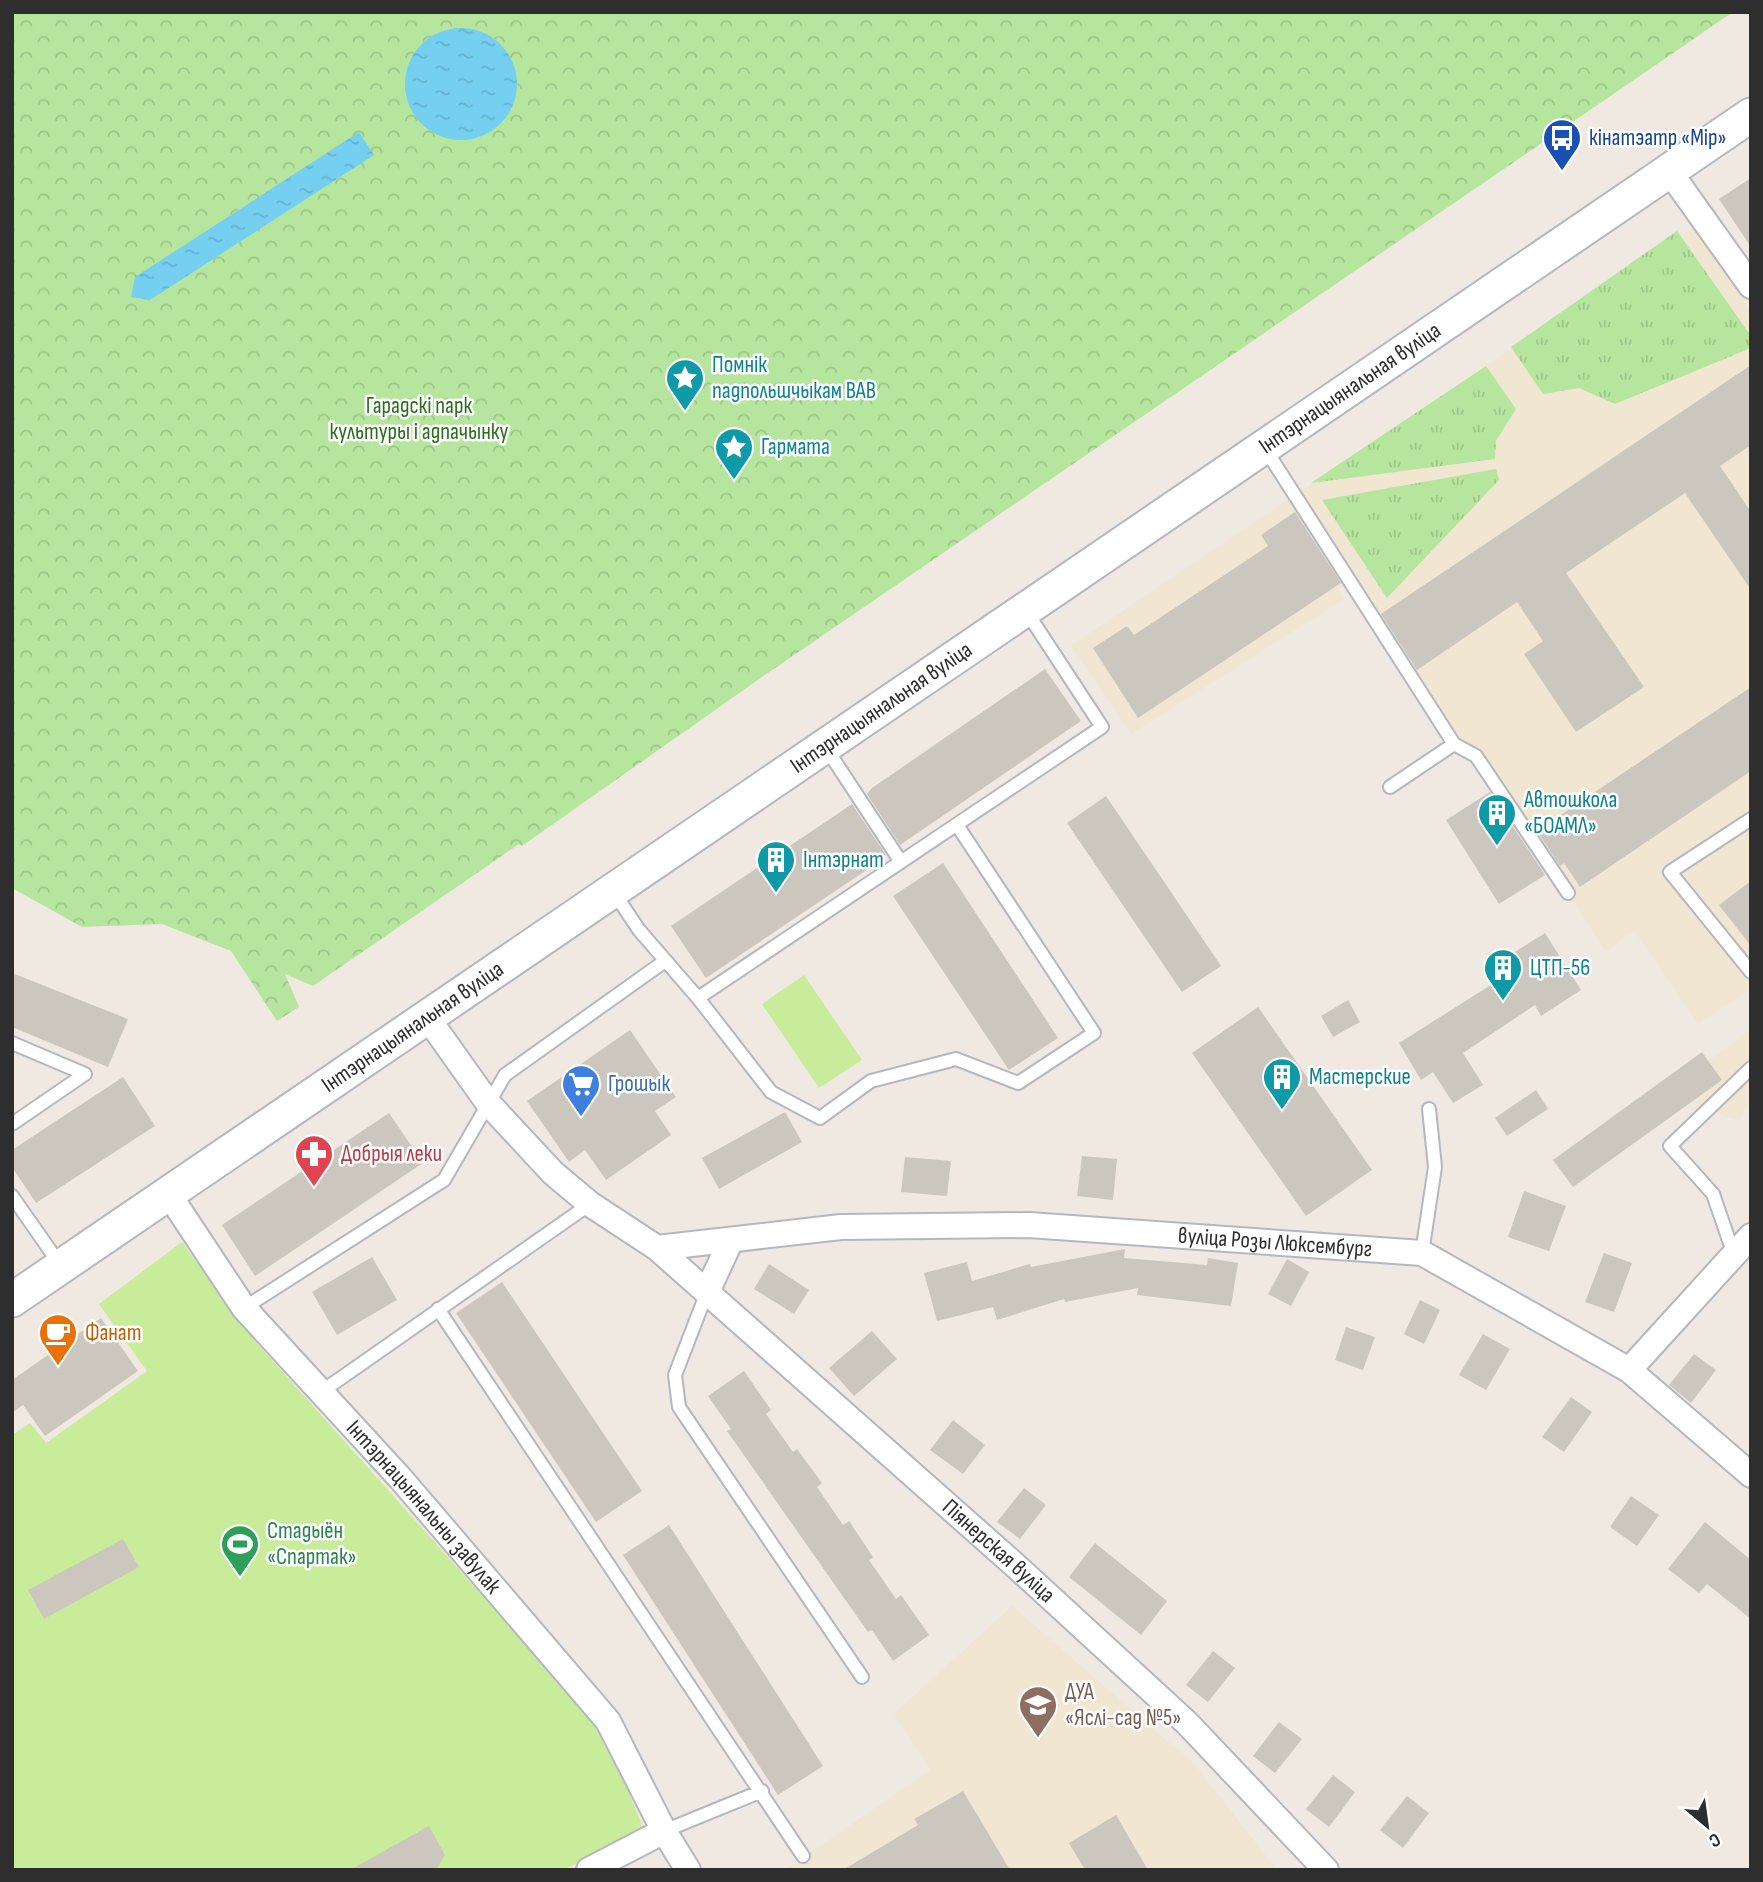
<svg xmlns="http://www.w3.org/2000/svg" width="1763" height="1882" font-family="'Sofia Sans Condensed',sans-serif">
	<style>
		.education { fill: #f0e6d1 }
		.grass { fill: url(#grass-tufts) }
		.park { fill: url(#park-crowns) }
		.pitch { fill: #c9ec9a }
		.water { fill: url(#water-ripples) }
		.building { fill: #cbc7bf }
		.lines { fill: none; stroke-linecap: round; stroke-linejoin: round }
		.service-casing { stroke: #b4b7c1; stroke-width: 16 }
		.minor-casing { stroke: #b4b7c1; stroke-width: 28 }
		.secondary-casing { stroke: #b4b7c1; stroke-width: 37 }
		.service { stroke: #fff; stroke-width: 12 }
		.minor { stroke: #fff; stroke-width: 24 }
		.secondary { stroke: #fff; stroke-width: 33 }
		.labels { text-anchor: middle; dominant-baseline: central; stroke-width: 5; stroke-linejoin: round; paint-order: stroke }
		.transit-label { font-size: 23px; fill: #164399; stroke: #fff; text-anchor: start }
		.culture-label { font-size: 23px; fill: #0d838f; stroke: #fff; text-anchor: start }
		.street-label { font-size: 23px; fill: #2e2e2e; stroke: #fff }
		.park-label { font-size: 23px; fill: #2c6e1b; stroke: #fff }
		.shop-label { font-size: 23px; fill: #366cbe; stroke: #fff; text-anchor: start }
		.health-label { font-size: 23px; fill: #be3a42; stroke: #fff; text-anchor: start }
		.food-label { font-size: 23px; fill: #c56008; stroke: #fff; text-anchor: start }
		.leisure-label { font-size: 23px; fill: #27864d; stroke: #fff; text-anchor: start }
		.education-label { font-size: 23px; fill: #785e54; stroke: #fff; text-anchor: start }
	</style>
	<defs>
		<pattern id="grass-tufts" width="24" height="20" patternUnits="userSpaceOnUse" patternTransform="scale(1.75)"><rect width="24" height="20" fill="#b6e59e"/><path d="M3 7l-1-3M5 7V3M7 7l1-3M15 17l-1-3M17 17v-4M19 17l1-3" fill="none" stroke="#9dc588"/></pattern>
		<pattern id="park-crowns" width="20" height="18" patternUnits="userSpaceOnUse" patternTransform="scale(1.75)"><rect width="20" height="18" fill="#b6e59e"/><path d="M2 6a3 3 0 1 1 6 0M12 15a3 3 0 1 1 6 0" fill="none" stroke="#9dc588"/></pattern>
		<pattern id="water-ripples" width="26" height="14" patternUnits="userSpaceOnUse" patternTransform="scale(1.75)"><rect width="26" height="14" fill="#75cff0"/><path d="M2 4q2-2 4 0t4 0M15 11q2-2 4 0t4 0" fill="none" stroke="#66b2ce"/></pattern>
	</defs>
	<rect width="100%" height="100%" fill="#efe9e1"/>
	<path class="education" d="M1694,226L1751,312V989L1698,1024L1634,930L1606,952L1477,754L1454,744L1350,583L1338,590L1344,599L1131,734L1071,646Z
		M1751,1029V1099L1739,1121L1698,1106L1681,1082Z
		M1012,1606L1195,1765L1274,1866L1269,1870H785L931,1770L894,1714Z"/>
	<path class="grass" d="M1677,231L1751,336V348L1615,404L1579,388L1543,394L1511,347Z
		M1486,366L1516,409L1496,441L1495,459L1311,483Z
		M1496,469L1499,480L1387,598L1322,500Z"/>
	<path class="park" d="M12,12H1733L762,677L522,846L519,844L313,986L285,974L299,1007L277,1021L231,951L162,924L82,927L12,888Z"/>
	<path class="pitch" d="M804,975L862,1060L819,1088L762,1004Z
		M182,1242L255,1341L588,1714L615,1758L643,1828L564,1870H12V1435L30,1423L46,1443L147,1371L99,1304Z"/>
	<path class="water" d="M405 84a56 56 0 1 1 112 0a56 56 0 1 1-112 0Z
		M359,132L374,155L150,300L131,297L135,277Z"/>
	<path class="building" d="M1751,178V247L1719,199Z
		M1751,365V445L1720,466L1751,512V590L1685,493L1566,573L1644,687L1576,732L1524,654L1543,641L1517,602L1417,670L1381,614Z
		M1295,512L1341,583L1138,718L1093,648L1127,626L1134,635L1268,546L1261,535Z
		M1045,669L1081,721L900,845L867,794L872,788Z
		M1751,687V771L1580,887L1564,863L1560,866L1537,831Z
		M1490,792L1545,875L1499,904L1446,820Z
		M1106,796L1221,966L1182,992L1067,823Z
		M852,804L886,855L879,859L880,861L706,978L671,926Z
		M943,863L1058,1038L1009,1070L893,896Z
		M1751,881V946L1719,905Z
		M1545,933L1581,990L1541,1016L1535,1005L1463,1053L1483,1085L1453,1103L1433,1072L1421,1080L1399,1043L1513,971L1505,958Z
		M12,973L128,1019L108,1067L12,1027Z
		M1348,1000L1360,1022L1333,1037L1321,1016Z
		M1258,1007L1372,1170L1306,1216L1192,1053Z
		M630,1030L676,1097L655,1111L671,1135L606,1180L585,1150L569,1162L527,1101Z
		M1702,1052L1722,1080L1573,1187L1553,1160Z
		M123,1077L155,1126L36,1203L12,1167V1150Z
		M1536,1090L1548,1109L1507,1136L1495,1118Z
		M785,1112L802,1142L719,1189L702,1158Z
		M389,1113L423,1163L255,1276L222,1225Z
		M1082,1156L1117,1159L1113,1200L1077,1196Z
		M905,1157L951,1161L947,1196L901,1192Z
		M1524,1191L1566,1206L1549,1251L1508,1237Z
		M1125,1249L1124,1258L1207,1265L1208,1258L1238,1263L1231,1306L1137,1295L1138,1288L1065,1302L1064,1299L997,1320L993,1307L937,1321L924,1273L967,1262L972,1281L1030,1264L1031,1267Z
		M1604,1253L1632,1263L1614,1312L1585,1302Z
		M372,1257L397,1300L337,1335L312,1292Z
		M1287,1259L1309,1272L1291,1306L1268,1294Z
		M769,1264L809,1290L794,1314L754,1289Z
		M502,1282L642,1491L596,1522L456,1313Z
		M1420,1300L1440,1310L1424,1344L1404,1334Z
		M101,1318L138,1371L45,1436L23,1405L12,1413V1380Z
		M1346,1327L1375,1337L1363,1370L1335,1360Z
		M872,1331L897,1359L854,1396L829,1368Z
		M1483,1334L1510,1349L1486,1390L1459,1375Z
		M1694,1354L1716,1370L1691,1403L1669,1385Z
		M744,1371L771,1410L766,1414L793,1452L797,1449L822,1483L817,1487L843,1525L849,1521L873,1557L869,1560L896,1599L901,1595L929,1635L893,1661L872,1630L868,1632L830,1578L727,1431L731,1429L708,1396Z
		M1571,1397L1592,1412L1564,1452L1542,1437Z
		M953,1420L985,1445L963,1474L930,1450Z
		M1024,1488L1046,1505L1020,1539L997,1522Z
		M1631,1496L1659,1515L1637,1546L1610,1527Z
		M1705,1522L1751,1560V1619L1707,1584L1699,1593L1668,1569Z
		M669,1525L823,1766L778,1795L623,1555Z
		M123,1539L139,1567L44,1619L28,1590Z
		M1095,1543L1167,1601L1141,1635L1069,1577Z
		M1213,1651L1235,1668L1208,1702L1186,1685Z
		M1279,1722L1302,1739L1275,1773L1253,1756Z
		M1333,1775L1355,1792L1329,1827L1306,1809Z
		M963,1791L1010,1870H843L918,1825L914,1819Z
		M1407,1796L1429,1813L1403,1848L1380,1830Z
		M1116,1815L1148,1870H1085L1069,1843Z
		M429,1826L445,1855L436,1870H350Z"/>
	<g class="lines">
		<defs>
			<path id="service" d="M1264,447L1454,744L1476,756L1568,893
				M826,748L901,862
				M1390,787L1454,744
				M1751,819L1670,872L1751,972
				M613,891L639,930L698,998L1102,727L1026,611
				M698,998L771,1092L820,1118L871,1081L956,1059L1018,1083L1094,1033L957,825
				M12,1043L85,1074L12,1124
				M12,1196L61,1266
				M1422,1253L1435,1167L1429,1109
				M1734,1255L1713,1194L1670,1146L1751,1068
				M707,1292L675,1375L679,1407L862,1677
				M244,1308L444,1180L505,1075L665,961
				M438,1309L803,1856
				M321,1392L590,1204
				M664,1831L762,1791"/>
			<g id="minor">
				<path d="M1669,171L1751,286"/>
				<path id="s1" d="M427,1017L488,1103L553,1173L590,1204L657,1248L1017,1567L1187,1723L1326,1870"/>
				<path id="s2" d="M168,1193L244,1308L401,1479L608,1721L664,1831"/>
				<path id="s3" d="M657,1248L841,1227L1029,1225L1422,1253L1629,1370L1751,1475"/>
				<path d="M707,1292L731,1240"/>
				<path d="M1629,1370L1751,1236"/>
				<path d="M589,1870L664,1831L688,1870"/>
			</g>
			<g id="secondary">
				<path id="s4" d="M12,1300L1751,115"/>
			</g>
		</defs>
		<use href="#service" class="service-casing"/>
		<use href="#minor" class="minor-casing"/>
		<use href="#secondary" class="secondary-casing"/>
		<use href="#service" class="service"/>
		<use href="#minor" class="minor"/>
		<use href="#secondary" class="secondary"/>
	</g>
	<defs>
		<symbol id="bus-pin" viewBox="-11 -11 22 30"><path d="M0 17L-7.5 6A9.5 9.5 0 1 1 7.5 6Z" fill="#1a4fb4" stroke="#fff"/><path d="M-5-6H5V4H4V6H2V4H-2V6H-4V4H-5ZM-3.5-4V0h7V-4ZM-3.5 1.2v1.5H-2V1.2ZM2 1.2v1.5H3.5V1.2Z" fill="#fff"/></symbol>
		<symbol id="sight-pin" viewBox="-11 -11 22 30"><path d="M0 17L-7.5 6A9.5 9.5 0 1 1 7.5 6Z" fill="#0f9aa8" stroke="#fff"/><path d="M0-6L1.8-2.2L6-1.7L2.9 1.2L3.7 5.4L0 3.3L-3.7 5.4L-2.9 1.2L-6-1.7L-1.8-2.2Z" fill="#fff"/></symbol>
		<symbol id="building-pin" viewBox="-11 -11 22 30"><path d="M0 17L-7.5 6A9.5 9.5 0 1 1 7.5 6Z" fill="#0f9aa8" stroke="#fff"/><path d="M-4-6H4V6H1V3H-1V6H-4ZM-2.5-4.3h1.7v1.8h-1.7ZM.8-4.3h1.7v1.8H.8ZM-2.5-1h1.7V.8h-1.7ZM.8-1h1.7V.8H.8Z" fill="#fff"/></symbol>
		<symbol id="supermarket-pin" viewBox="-11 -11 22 30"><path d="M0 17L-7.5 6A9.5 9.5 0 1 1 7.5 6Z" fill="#3f7fe0" stroke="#fff"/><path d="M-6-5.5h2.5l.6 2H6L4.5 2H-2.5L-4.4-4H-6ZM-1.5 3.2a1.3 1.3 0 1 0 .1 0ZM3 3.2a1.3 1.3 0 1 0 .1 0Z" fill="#fff"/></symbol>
		<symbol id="pharmacy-pin" viewBox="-11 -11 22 30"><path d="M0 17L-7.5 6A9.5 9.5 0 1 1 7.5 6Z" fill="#e0444e" stroke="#fff"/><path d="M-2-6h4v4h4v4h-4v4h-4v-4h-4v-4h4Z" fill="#fff"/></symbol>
		<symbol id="cafe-pin" viewBox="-11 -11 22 30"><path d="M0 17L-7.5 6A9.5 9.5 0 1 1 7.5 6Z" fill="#e8710a" stroke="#fff"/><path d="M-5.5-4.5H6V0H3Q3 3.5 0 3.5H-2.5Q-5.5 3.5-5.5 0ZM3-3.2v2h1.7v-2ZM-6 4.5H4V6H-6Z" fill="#fff"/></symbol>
		<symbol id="stadium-pin" viewBox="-11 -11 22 30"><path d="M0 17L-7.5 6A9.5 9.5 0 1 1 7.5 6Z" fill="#2e9e5b" stroke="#fff"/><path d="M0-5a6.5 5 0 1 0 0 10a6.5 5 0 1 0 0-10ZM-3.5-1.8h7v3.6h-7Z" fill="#fff"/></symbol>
		<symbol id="school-pin" viewBox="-11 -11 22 30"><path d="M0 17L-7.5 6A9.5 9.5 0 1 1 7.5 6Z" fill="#8d6e63" stroke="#fff"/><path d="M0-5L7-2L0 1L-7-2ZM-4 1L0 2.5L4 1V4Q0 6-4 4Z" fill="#fff"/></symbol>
	</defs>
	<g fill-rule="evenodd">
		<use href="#bus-pin" x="1540" y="116" width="44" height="60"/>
		<use href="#sight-pin" x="663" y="356" width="44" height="60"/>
		<use href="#sight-pin" x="712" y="425" width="44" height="60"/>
		<use href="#building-pin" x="1475" y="791" width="44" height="60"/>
		<use href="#building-pin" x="754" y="838" width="44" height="60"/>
		<use href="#building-pin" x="1481" y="946" width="44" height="60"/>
		<use href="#building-pin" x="1260" y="1055" width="44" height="60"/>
		<use href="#supermarket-pin" x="559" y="1062" width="44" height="60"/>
		<use href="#pharmacy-pin" x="292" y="1132" width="44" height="60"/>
		<use href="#cafe-pin" x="36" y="1311" width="44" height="60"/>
		<use href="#stadium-pin" x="218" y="1522" width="44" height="60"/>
		<use href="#school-pin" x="1016" y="1683" width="44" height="60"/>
	</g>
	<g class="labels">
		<g class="transit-label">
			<text x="1589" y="138">кінатэатр «Мір»</text>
		</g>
		<g class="culture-label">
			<text x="712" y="365">Помнік<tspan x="712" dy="26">падпольшчыкам ВАВ</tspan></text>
			<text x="761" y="447">Гармата</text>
			<text x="1524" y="800">Автошкола<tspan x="1524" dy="26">«БОАМЛ»</tspan></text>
			<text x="803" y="860">Інтэрнат</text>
			<text x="1530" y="968">ЦТП-56</text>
			<text x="1309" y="1077">Мастерские</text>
		</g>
		<g class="street-label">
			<text stroke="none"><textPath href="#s4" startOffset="1619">Інтэрнацыянальная вуліца</textPath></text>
			<text stroke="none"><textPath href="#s4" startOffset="1052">Інтэрнацыянальная вуліца</textPath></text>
			<text stroke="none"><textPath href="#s4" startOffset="485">Інтэрнацыянальная вуліца</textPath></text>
			<text stroke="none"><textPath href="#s3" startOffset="620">вуліца Розы Люксембург</textPath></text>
			<text stroke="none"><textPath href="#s2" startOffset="406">Інтэрнацыянальны завулак</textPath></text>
			<text stroke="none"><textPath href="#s1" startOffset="786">Піянерская вуліца</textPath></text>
		</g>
		<g class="park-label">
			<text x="419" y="406">Гарадскі парк<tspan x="419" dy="26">культуры і адпачынку</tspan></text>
		</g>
		<g class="shop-label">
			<text x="608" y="1084">Грошык</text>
		</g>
		<g class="health-label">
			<text x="341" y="1154">Добрыя леки</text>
		</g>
		<g class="food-label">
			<text x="85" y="1333">Фанат</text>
		</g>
		<g class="leisure-label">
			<text x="267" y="1531">Стадыён<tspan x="267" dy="26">«Спартак»</tspan></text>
		</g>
		<g class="education-label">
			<text x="1065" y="1692">ДУА<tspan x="1065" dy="26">«Яслі-сад №5»</tspan></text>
		</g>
	</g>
	<rect width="1763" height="1882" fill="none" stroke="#2e2e2e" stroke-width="28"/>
	<g transform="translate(1707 1826) rotate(151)" stroke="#ffffff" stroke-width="5" paint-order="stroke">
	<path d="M0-5L12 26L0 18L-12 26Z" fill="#2e2e2e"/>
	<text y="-10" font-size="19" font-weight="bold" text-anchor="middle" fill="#2e2e2e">С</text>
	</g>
</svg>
